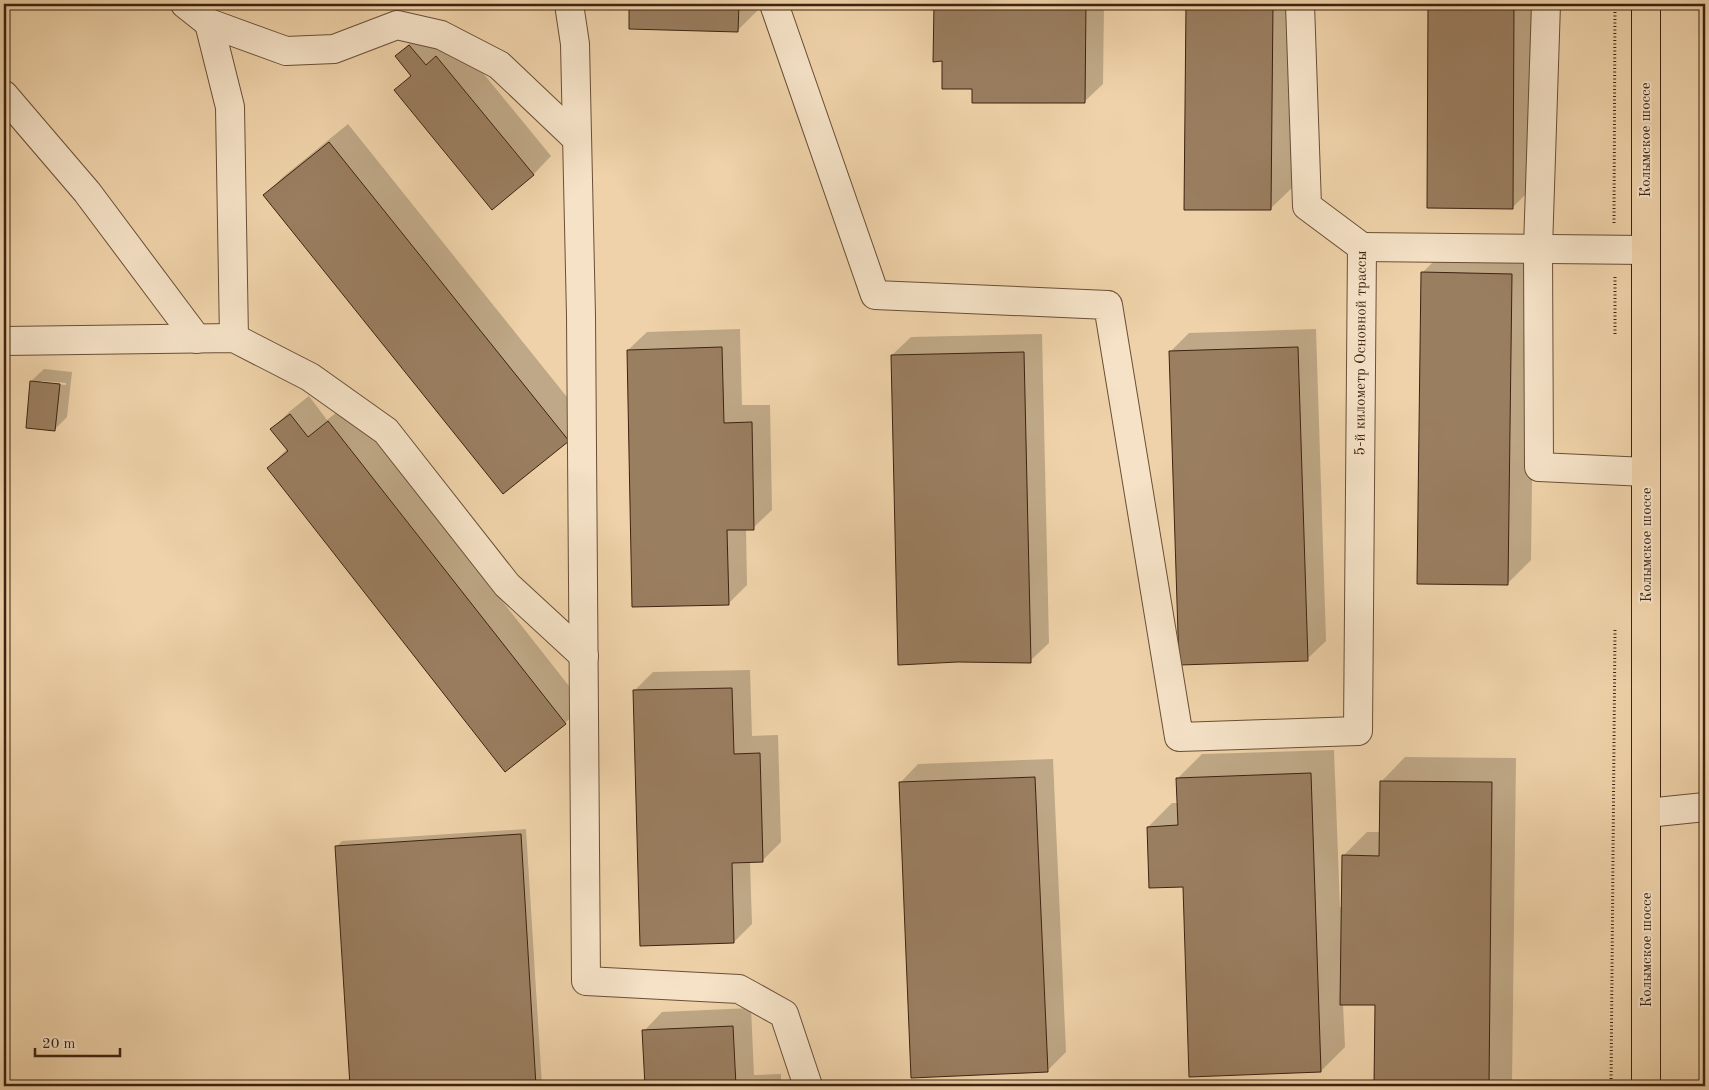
<svg xmlns="http://www.w3.org/2000/svg" width="1709" height="1090" font-family="'Old Standard TT',serif">
	<style>
		.shadow { fill: #0003; fill-rule: evenodd }
		.building { fill: #9a7e60; stroke: #3d2310 }
		.lines { fill: none; stroke-linecap: round; stroke-linejoin: round }
		.minor-casing { stroke: #6a4f36; stroke-width: 30 }
		.highway-casing { stroke: #3d2310; stroke-width: 30 }
		.path { stroke: #3d2310; stroke-width: 3; stroke-dasharray: 1 2.5; stroke-linecap: butt }
		.minor { stroke: #f5e2c7; stroke-width: 28 }
		.highway { stroke: #efd2a9; stroke-width: 28 }
		.labels { text-anchor: middle; dominant-baseline: central; stroke-width: 4; stroke-linejoin: round; paint-order: stroke }
		.street-label { font-size: 15px; fill: #3d2310; stroke: #f5e2c7 }
	</style>
	<rect width="100%" height="100%" fill="#efd2a9"/>
	<filter id="stains"><feTurbulence type="fractalNoise" baseFrequency=".004" numOctaves="4"/><feColorMatrix values="0 0 0 0 .2 0 0 0 0 .09 0 0 0 0 .02 0 0 0 .5 -.17"/></filter>
	<radialGradient id="worn" r=".72"><stop offset=".6" stop-color="#630" stop-opacity="0"/><stop offset="1" stop-color="#630" stop-opacity=".3"/></radialGradient>
	<path class="shadow" d="M631,4H761V7L737,31L630,28Z
		M935,4H1104L1103,84L1084,102L973,88L943,60H934Z
		M1187,4H1297L1295,185L1270,209L1185,208Z
		M1429,4H1538L1537,183L1513,207H1428Z
		M415,38L455,39L551,156L533,175L396,91L412,74L397,56Z
		M348,124L587,422L568,440L265,195L283,177Z
		M1446,249L1535,250L1531,560L1507,584L1422,273Z
		M740,329L742,405H770L772,510L753,528L746,529L747,585L728,604L628,350L647,332Z
		M1316,329L1326,641L1307,659L1171,351L1189,333Z
		M1042,334L1049,643L1030,661L958,660L892,355L911,337Z
		M44,369L72,372L67,417L55,429L31,381ZM41,381L66,383V385L41,383Z
		M309,396L327,420L347,404L584,705L565,723L268,468L287,449L272,429L290,411Z
		M750,670L752,736L778,735L781,842L762,861H750L752,924L734,942L634,691L653,672Z
		M1334,750L1340,907H1342L1343,856L1367,832H1381V782L1405,757L1516,758L1512,1086H1375L1376,1004H1343L1345,1047L1321,1071L1184,886L1148,827L1172,803H1179L1178,778L1202,754Z
		M1053,759L1066,1052L1047,1071L900,783L918,764Z
		M526,829L542,1086H351L336,847L342,841Z
		M751,1008L754,1075L781,1074V1086H646L644,1031L662,1012Z"/>
	<path class="building" d="M629,4H739L738,32L629,29Z
		M934,4H1086L1085,103H972V89H942V61L933,62Z
		M1186,4H1273L1271,210H1184Z
		M1428,4H1514L1513,209L1427,208Z
		M409,45L426,65L436,56L534,175L492,210L394,90L411,76L395,56Z
		M329,142L569,441L503,494L263,195Z
		M1421,272L1512,274L1508,585L1417,584Z
		M722,347L724,423L752,422L754,530H727L729,605L632,607L627,350Z
		M1298,347L1308,661L1179,665L1169,351Z
		M1024,352L1031,663L958,662L898,665L891,355Z
		M30,381L60,384L55,431L26,428Z
		M290,414L308,437L328,421L566,724L505,772L267,468L288,451L270,429Z
		M732,688L734,754L760,753L763,862L732,863L734,943L640,946L633,690Z
		M1311,773L1321,1072L1189,1077L1183,887L1149,888L1147,827L1178,825L1176,778Z
		M1035,777L1048,1072L911,1078L899,782Z
		M1380,781L1492,782L1489,1086H1374L1375,1005H1340L1342,855L1379,856Z
		M521,834L536,1086H350L335,846Z
		M733,1026L736,1086H645L642,1030Z"/>
	<g class="lines">
		<defs>
			<g id="minor">
				<path d="M185,4L209,23L286,51L334,49L397,25L441,35L499,65L577,139"/>
				<path d="M569,4L575,44L581,316L586,981L739,989L784,1014L808,1086"/>
				<path id="s1" d="M774,4L875,295L1108,305L1179,737L1358,731L1362,247L1307,206L1300,4"/>
				<path d="M1546,4L1538,248L1539,467L1646,472"/>
				<path d="M209,23L230,107L234,338"/>
				<path d="M4,95L87,192L197,339"/>
				<path d="M1362,247L1646,250"/>
				<path d="M4,341L234,338L310,377L386,431L507,585L584,656"/>
				<path d="M1647,813L1705,807"/>
			</g>
			<path id="highway" d="M1646,4V1086"/>
		</defs>
		<use href="#minor" class="minor-casing"/>
		<use href="#highway" class="highway-casing"/>
		<path class="path" d="M1614,223L1615,4
			M1615,277V336
			M1611,1086L1615,629"/>
		<use href="#minor" class="minor"/>
		<use href="#highway" class="highway"/>
	</g>
	<g class="labels">
		<g class="street-label">
			<text transform="translate(1646 140) rotate(-90)">Колымское шоссе</text>
			<text stroke="none"><textPath href="#s1" startOffset="1536">5-й километр Основной трассы</textPath></text>
			<text transform="translate(1647 545) rotate(-90)">Колымское шоссе</text>
			<text transform="translate(1647 950) rotate(-90)">Колымское шоссе</text>
		</g>
	</g>
	<rect width="1709" height="1090" fill="none" stroke="#efd2a9" stroke-width="20"/>
	<rect x="5" y="5" width="1699" height="1080" fill="none" stroke="#3d2310" stroke-width="2.5"/>
	<rect x="10" y="10" width="1689" height="1070" fill="none" stroke="#3d2310"/>
	<path d="M35 1048v8h85v-8" fill="none" stroke="#3d2310" stroke-width="2.5"/>
	<text x="42" y="1048" font-size="15" fill="#3d2310" stroke="#f5e2c7" stroke-width="4" paint-order="stroke">20 m</text>
	<rect width="100%" height="100%" filter="url(#stains)"/>
	<rect width="100%" height="100%" fill="url(#worn)"/>
</svg>
